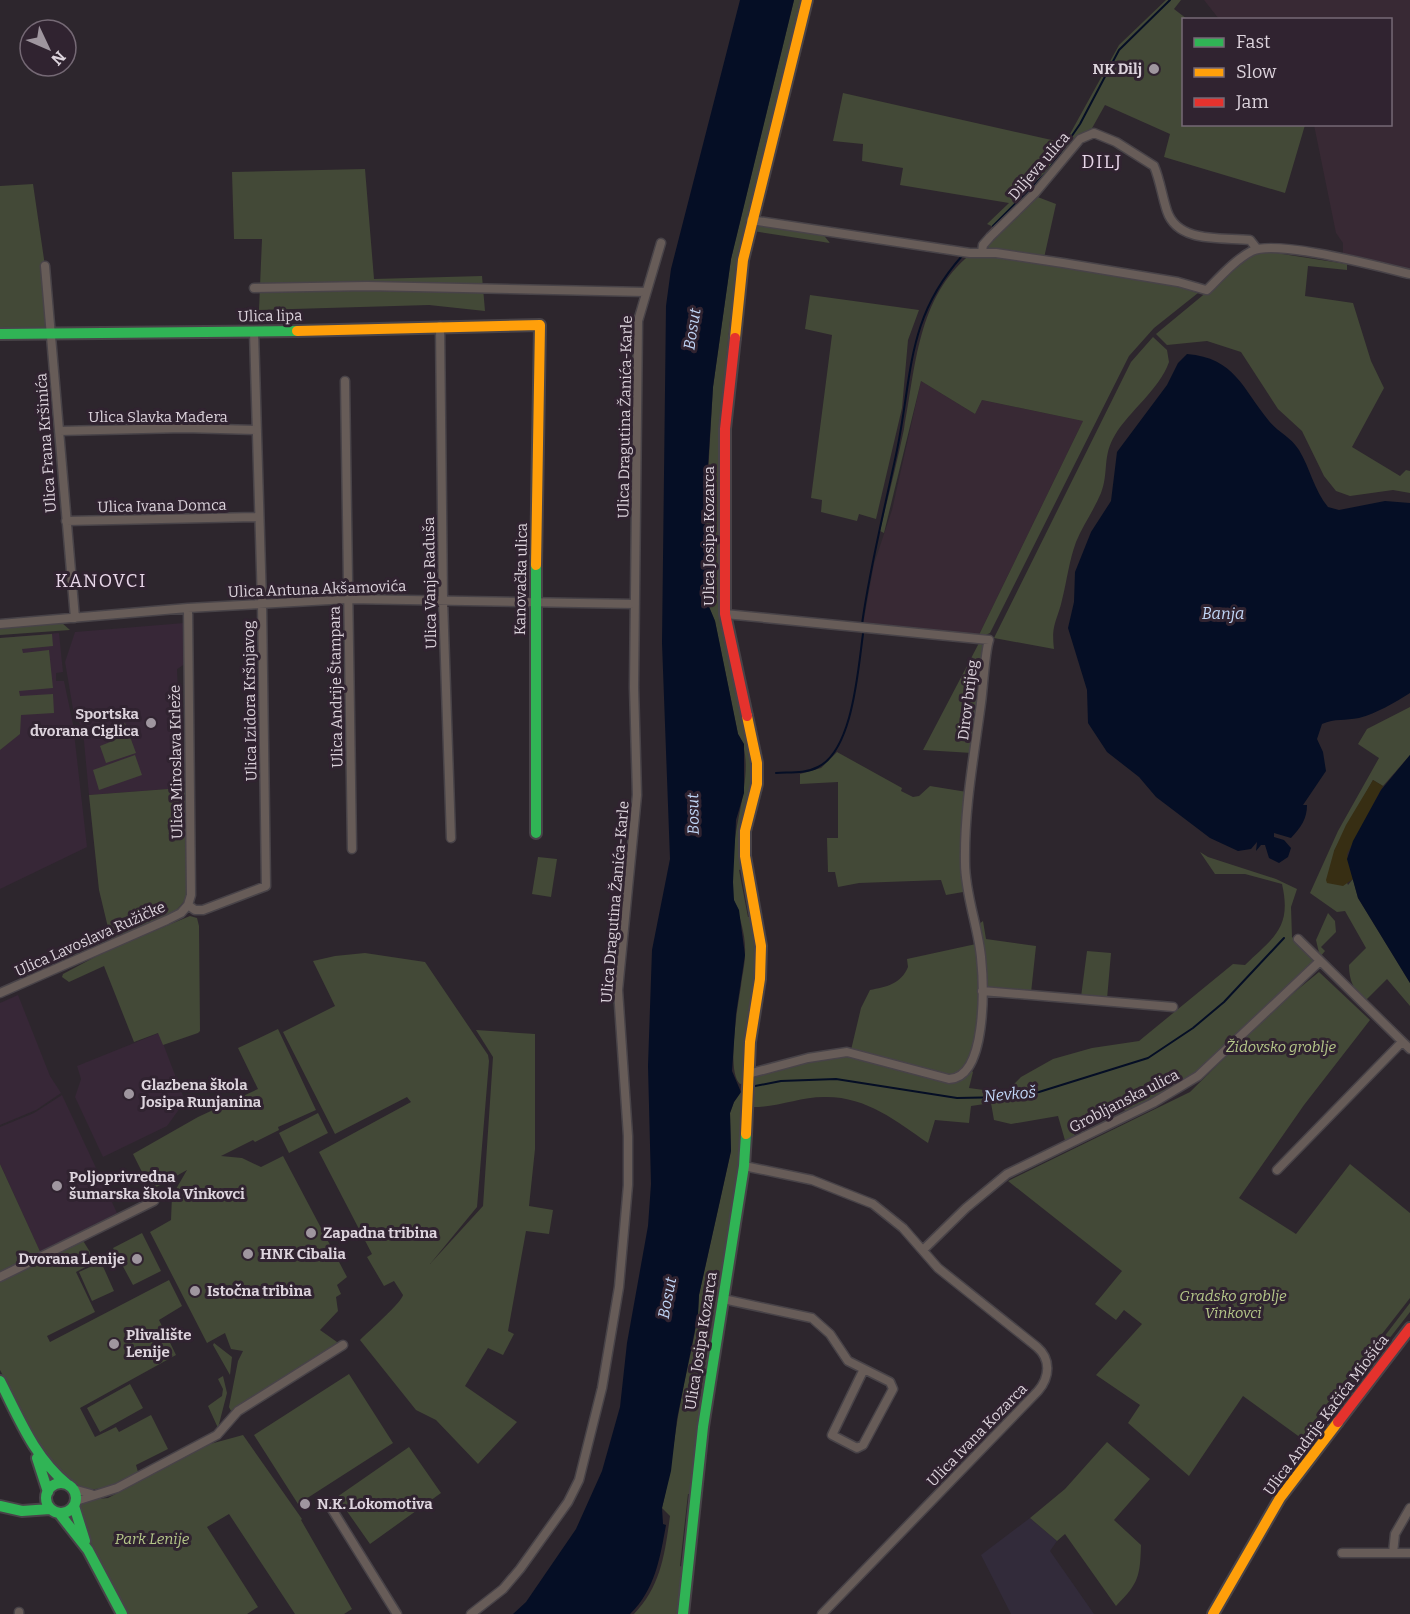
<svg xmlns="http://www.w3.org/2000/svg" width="1410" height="1614" font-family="Bitter,serif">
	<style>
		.commercial { fill: #322b3a }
		.industrial { fill: #382934 }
		.built { fill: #372737 }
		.green { fill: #434937 }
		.sand { fill: #372e13 }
		.water { fill: #050e25 }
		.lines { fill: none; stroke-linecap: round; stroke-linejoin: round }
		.stream { stroke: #050e25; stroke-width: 2 }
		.street-casing { stroke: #484348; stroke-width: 11 }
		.fast-casing { stroke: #484348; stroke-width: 14 }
		.slow-casing { stroke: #484348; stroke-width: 14 }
		.jam-casing { stroke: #484348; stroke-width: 14 }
		.street { stroke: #675c58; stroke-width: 8 }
		.fast { stroke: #30b455; stroke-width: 10 }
		.slow { stroke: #ff9f0a; stroke-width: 10 }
		.jam { stroke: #e5322d; stroke-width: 10 }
		.poi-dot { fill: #9f969f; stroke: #302330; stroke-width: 2 }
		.labels { text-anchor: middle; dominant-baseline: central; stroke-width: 6; stroke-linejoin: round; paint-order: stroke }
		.poi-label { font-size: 15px; font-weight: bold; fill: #dcd3dc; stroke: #302330; text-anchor: start }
		.street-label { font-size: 15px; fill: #dcd3dc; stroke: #302330 }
		.park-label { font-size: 15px; font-style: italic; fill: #b5c789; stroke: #302330 }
		.water-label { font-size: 16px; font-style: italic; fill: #c0d5f6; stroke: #302330 }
		.quarter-label { font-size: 18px; letter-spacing: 1.5px; fill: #e9d8ea; stroke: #302330 }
	</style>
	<rect width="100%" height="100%" fill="#2d262d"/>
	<path class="commercial" d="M1030,1518L1057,1541L1050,1551L1094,1614H1011L981,1555Z"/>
	<path class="industrial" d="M1204,0H1410V271L1343,256V243L1336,233L1314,125L1390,124V20L1219,19Z
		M921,381L975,414L982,400L1083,421L977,639L863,625L874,564L892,510Z"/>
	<path class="built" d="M184,623L185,664L177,669L182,788L89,795L83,731L73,709L65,662L75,632Z
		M59,633L63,672L56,673V681H64L73,724L87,847L0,889V638Z
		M18,995L50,1076L61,1093L36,1110L0,1125V1003Z
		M159,1033L185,1101L167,1126L103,1157L75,1097L81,1079L77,1066Z
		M62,1095L117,1213L40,1252L0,1164V1127L34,1113Z"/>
	<path class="green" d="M794,0H802L745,229L730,321L724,382L719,502L720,609L725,640L752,747L753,786L743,869L739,870L748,917H751C760,958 753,987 747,1027C744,1045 745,1064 745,1083L740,1084C726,1072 738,1005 741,986C742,976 745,965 745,954C746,935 740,918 734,901C729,887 733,866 734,851C735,817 757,764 738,734L715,621L707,602L712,590L714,569L705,527L713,387L731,259Z
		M1166,0H1181L1174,9L1187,19L1184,20V124L1305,125L1285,193L1164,157L1170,134L1105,105L1091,130L1079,136L1047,176L996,228L987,224L1009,203L900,185L903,168L862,161L863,144L833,141L843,93L1065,143L1119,45Z
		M365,169L374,279L482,276L485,311L429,305L259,310L262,239H234L232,172Z
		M33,184L45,266L47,327L44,331L0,333V186Z
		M1035,196L1056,204L1044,258L989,249L987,245Z
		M756,225L821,232L830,243L753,231Z
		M1263,251L1347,264V270L1308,266L1305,296L1353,303L1371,361L1384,388L1352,447L1400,476L1406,470L1410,471V493L1393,490L1350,496L1336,491L1324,476L1302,431L1278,409L1241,352L1207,341L1167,345L1156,334L1254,253Z
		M971,254L1160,281L1198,293L1154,328L1129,356L990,633L977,639L1083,421L982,400L975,414L921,381L884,533L880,531C888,497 897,463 904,429C916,367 917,297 971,254Z
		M810,295L919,310L908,340L902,408L876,519L859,514L857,521L821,512L822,500L811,498L832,335L805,329Z
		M1153,337L1167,350L1169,362C1159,390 1130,410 1115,435C1102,456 1109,473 1101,493C1094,510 1083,525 1076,542C1069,561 1067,580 1062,600C1057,622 1051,624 1054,649L994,638L1131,362Z
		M62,623L70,630L0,635V628Z
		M52,634L53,646L22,649L23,653L49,650L53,688L19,691L20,696L53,694L54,713L21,715L20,734L0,750V638Z
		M979,643L984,646L972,753L923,750Z
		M1410,707V755L1383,786L1373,780L1334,851L1348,885L1353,879L1358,898L1410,983V1006L1387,979L1365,1001C1354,989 1349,982 1349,965L1366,948L1345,911L1337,912L1310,893L1338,831L1379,758L1358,744L1367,729Z
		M125,723L136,753L106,763L100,746L110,742L106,730Z
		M837,752L902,788L901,791L913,797L919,796L930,786L967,792L963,892L946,895L941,880L859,883L838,887L835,872H828L827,838H838V782L800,784V774L821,768Z
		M135,755L142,775L99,790L93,770Z
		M182,784H187L188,897L173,914L111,940L99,890L89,795L181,788Z
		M1200,852L1208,857L1276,879L1297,889L1291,907L1292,937L1315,960V963L1197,1074L1126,1113L1124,1109L1074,1133L1076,1139L1066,1144L1058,1116L1011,1124L994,1120L991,1103L971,1106L969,1123L935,1120L928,1143C896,1121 866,1096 824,1097C799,1097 776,1108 750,1107L752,1075L828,1056L850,1054L952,1082L959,1081L971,1070L973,1072L969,1088L991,1091L1009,1089L1021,1077L1053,1059L1092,1048L1139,1041L1233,964L1245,965C1274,937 1292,928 1282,884L1245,874H1215Z
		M538,857L557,859L551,897L532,894Z
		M1328,913L1335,921L1336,932L1321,947L1325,951L1320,957L1316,940Z
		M190,916L197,918L199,926L200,1031L198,1033L163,1045L158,1033L134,1042L104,966L69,982L62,977L63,974L108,950Z
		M983,921L986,939L1036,946L1031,993L984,989L979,924Z
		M976,944C978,968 983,1055 965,1070C962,1073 952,1076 948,1077C936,1078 867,1055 851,1050L861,1008L870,990C886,987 901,984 908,967L907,959Z
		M1087,951L1111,953L1107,999L1081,997Z
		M365,953L425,962L488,1055L489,1061L477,1207L430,1264L483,1206L493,1057L476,1030L535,1034V1149L529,1206L553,1210L549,1234L526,1231L508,1331L514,1334L503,1355L488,1348L465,1386L517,1422L478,1464L436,1420L416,1410L360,1340C369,1331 402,1302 403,1295L394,1281L384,1286L367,1257L372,1254L319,1152L411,1102L407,1097L335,1134L283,1032L335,1006L313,961L335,956Z
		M1319,972L1370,1020L1304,1105L1239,1198L1296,1234L1350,1164L1410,1213V1298L1301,1438L1243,1396L1189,1476L1128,1423L1140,1405L1096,1375L1142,1324L1124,1310L1116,1320L1095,1304L1122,1271L1008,1181L1190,1092L1275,1008Z
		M278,1029L316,1110L278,1127L279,1130L255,1142L253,1140L221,1156L242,1158L261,1167L283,1156L347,1277L337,1285L341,1294L336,1297L338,1311L320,1330L337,1342L336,1345L231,1411L229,1407L238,1361L243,1351L231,1349L225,1333L207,1343L150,1232L171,1220L172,1196L187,1170L151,1190L133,1154L198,1117L258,1089L238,1048Z
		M741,1092H745L743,1147L692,1494H688L680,1566L684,1568L680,1614H634C661,1586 665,1553 670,1516L662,1508C671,1472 674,1436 681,1400C687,1365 698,1330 699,1295L731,1151L730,1113L734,1102Z
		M318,1113L328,1133L289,1153L279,1133Z
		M0,1164L43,1258L82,1239L90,1252L91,1264L76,1272L95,1312L47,1336L50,1342L169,1280L182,1306L159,1320L176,1355L80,1408L95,1437L116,1427L119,1432L151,1415L168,1449L136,1465L138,1472L107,1488L95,1489H79L60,1476L47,1459L0,1370Z
		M142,1233L161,1271L133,1285L113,1248Z
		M101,1262L114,1291L92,1301L79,1272Z
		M1410,1303V1312L1378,1353L1374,1350Z
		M214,1343L232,1357L230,1375L213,1345Z
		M1371,1354L1375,1357L1314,1435L1311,1432Z
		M349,1374L393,1443L298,1504L254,1435Z
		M223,1376L227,1393L218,1428L208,1406L222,1396L223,1389L218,1379Z
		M130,1384L143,1408L100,1432L87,1408Z
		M243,1435L302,1519L301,1520L352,1609L344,1614H295L229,1514L207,1527L258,1607L247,1614H128L88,1537L78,1507L87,1500L108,1498L210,1444Z
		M1107,1442L1150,1479L1114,1520L1141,1545C1140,1576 1139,1583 1116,1606L1065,1534L1057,1541L1030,1518L1065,1489Z
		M409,1447L441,1493L370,1544L337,1497Z"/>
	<path class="sand" d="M1373,780L1383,786L1347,854L1353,879L1343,886L1327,883L1326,880L1334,851L1346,825Z"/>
	<path class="water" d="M740,0H794L731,259L713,387L705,514C704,547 720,569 707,602L715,621L738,734L744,744V793L736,820L733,882L734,900L739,910L745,955L736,1014L732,1071L741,1092L734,1102L730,1113L731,1151L699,1295L698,1315L677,1419L671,1471L662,1508L663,1524L666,1525C660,1558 655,1590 630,1614H513L526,1602L576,1529L602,1471L620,1407L627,1343L648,1226L651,1184L648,1066L652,950L670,859L662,643L666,306L671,269Z
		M1187,354C1235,358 1242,388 1269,421C1278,432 1291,437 1299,450C1310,468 1314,490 1328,507L1339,510L1385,501L1410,503V693C1394,703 1377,713 1359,718C1345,721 1335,718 1322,724L1317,739L1323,752L1326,771L1303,805H1307C1307,819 1301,827 1291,838L1274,833V837L1284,840L1291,848L1288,857L1279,863L1269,858L1265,845H1261L1256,851L1257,842L1251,849L1238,851L1210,838L1156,797L1139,777L1107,752L1088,723L1087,690L1068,628L1074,602L1075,572L1091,532L1111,501L1117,452L1167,385L1178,363Z
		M1410,755V983L1358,898L1347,859L1353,841L1381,790Z"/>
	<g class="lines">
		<path class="stream" d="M993,226L1047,172L1080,124L1119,50L1170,0
			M862,624C870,567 884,511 896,455C913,376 905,320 962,256
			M776,773C789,772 805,774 818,767C853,750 858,669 863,634
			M750,1087L781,1081L836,1079L957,1098L1008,1097L1039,1092L1148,1058L1193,1028L1224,1002L1284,938"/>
		<defs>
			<path id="street" d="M751,220L970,253H996L1063,263L1178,282L1206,290
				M982,252L983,245L990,237L1035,193L1080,139L1094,133L1116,142L1154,166C1160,180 1162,196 1167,211C1178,244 1223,237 1250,240L1257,249
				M45,266L75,618
				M254,288L367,286L645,292
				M1207,290C1220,277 1236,259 1252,251C1276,239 1380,267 1410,274
				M440,326L443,600L451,838
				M345,381L352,849
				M59,431L184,428L257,430
				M66,521L258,517
				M188,608L191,895L188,905L195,910H203L266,886L262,604L254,332
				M725,614L989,640C985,651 983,689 981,703C974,756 964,809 965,863C965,894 978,926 981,957C984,986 987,1078 949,1079L847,1052L808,1058L748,1074
				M0,624L188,608L348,599L635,604
				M1298,939L1410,1049
				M982,991L1173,1007
				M0,993L167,920L181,913L188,905
				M744,1166L812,1180L873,1204L903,1228L938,1268L1037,1347C1051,1359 1050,1377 1038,1391L822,1614
				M1277,1170L1402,1042
				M923,1250L966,1208L1007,1174L1153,1103L1198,1076L1320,961
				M0,1277L154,1201
				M723,1299L812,1318L830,1334L848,1361L890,1382L893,1389L863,1445L857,1448L832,1435L864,1369
				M73,1489L91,1494
				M76,1501L117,1488L217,1435L238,1411L343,1345
				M330,1506L397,1614
				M1342,1553H1410
				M1393,1553L1395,1534L1410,1508
				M19,1612V1614
				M471,1614L503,1589L520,1569L568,1502L579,1480L602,1388L619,1287L628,1185V1136L618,990L637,795L634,687L638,321L661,243"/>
			<path id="fast" d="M0,334L297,331
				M536,565V833
				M0,1381C19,1418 34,1457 67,1484
				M37,1458L48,1492
				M46 1498a15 15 0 1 1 30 0a15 15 0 1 1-30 0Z
				M0,1506L22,1511L50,1509
				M74,1506L85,1541
				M59,1513L88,1550L122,1614
				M683,1614L703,1427L744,1166L746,1134"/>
			<path id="slow" d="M297,331L540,325L536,565
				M735,338L743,260L807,0
				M746,1134L750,1042L760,979L761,946L745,856V831L757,784V763L747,716
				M1213,1614L1280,1498L1338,1422"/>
			<path id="jam" d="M735,338L725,429V614L747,716
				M1338,1422L1410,1328"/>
		</defs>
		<use href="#street" class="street-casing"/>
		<use href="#fast" class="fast-casing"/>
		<use href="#slow" class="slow-casing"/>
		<use href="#jam" class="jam-casing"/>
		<use href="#street" class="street"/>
		<use href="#fast" class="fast"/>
		<use href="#slow" class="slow"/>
		<use href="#jam" class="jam"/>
	</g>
	<g class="poi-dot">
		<circle cx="1154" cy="69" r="6"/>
		<circle cx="151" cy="723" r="6"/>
		<circle cx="129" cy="1094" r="6"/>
		<circle cx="57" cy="1186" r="6"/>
		<circle cx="311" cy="1233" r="6"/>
		<circle cx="248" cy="1254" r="6"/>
		<circle cx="137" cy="1259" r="6"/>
		<circle cx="195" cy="1291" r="6"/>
		<circle cx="114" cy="1344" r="6"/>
		<circle cx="305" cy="1504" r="6"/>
	</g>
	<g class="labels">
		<g class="poi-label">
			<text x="1142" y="69" text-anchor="end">NK Dilj</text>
			<text x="139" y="714" text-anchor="end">Sportska<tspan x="139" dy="17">dvorana Ciglica</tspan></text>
			<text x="141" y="1085">Glazbena škola<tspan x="141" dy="17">Josipa Runjanina</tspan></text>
			<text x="69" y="1177">Poljoprivredna<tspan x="69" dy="17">šumarska škola Vinkovci</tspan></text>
			<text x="323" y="1233">Zapadna tribina</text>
			<text x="260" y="1254">HNK Cibalia</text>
			<text x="125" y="1259" text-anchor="end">Dvorana Lenije</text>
			<text x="207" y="1291">Istočna tribina</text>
			<text x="126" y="1335">Plivalište<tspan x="126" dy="17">Lenije</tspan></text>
			<text x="317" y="1504">N.K. Lokomotiva</text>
		</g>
		<g class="street-label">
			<text transform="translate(1039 166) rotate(-49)">Diljeva ulica</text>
			<text transform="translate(270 316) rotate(-1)">Ulica lipa</text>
			<text x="158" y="417">Ulica Slavka Mađera</text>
			<text transform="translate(625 417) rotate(-89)">Ulica Dragutina Žanića-Karle</text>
			<text transform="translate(46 443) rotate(-94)">Ulica Frana Kršinića</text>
			<text transform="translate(162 506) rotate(-1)">Ulica Ivana Domca</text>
			<text transform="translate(709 536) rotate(-90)">Ulica Josipa Kozarca</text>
			<text transform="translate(521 579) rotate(-89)">Kanovačka ulica</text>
			<text transform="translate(430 583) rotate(-91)">Ulica Vanje Raduša</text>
			<text transform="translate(317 589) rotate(-2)">Ulica Antuna Akšamovića</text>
			<text transform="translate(336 687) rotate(-91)">Ulica Andrije Štampara</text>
			<text transform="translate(968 700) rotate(-83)">Dirov brijeg</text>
			<text transform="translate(250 701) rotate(-91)">Ulica Izidora Kršnjavog</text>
			<text transform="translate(176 762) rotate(-91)">Ulica Miroslava Krleže</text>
			<text transform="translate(615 902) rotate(-85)">Ulica Dragutina Žanića-Karle</text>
			<text transform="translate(90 939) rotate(-24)">Ulica Lavoslava Ružičke</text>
			<text transform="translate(1124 1101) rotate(-27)">Grobljanska ulica</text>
			<text transform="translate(701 1341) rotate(-81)">Ulica Josipa Kozarca</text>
			<text transform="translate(1326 1415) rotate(-53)">Ulica Andrije Kačića Miošića</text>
			<text transform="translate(977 1435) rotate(-46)">Ulica Ivana Kozarca</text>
		</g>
		<g class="park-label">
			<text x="1281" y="1047">Židovsko groblje</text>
			<text x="1233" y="1296">Gradsko groblje<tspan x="1233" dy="17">Vinkovci</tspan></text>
			<text x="152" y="1539">Park Lenije</text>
		</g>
		<g class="water-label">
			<text transform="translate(692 329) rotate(-81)">Bosut</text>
			<text x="1223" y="613">Banja</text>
			<text transform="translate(693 814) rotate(-91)">Bosut</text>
			<text transform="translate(1010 1094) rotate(-5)">Nevkoš</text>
			<text transform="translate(667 1298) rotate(-79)">Bosut</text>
		</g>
		<g class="quarter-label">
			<text x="1102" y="162">DILJ</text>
			<text x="101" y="581">KANOVCI</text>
		</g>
	</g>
	<rect x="1182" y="18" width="210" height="108" fill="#302330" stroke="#756975" stroke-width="1.5"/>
	<rect x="1194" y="38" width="30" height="9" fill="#30b455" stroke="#756975" stroke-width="1.5"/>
	<text x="1236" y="48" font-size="18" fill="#dcd3dc">Fast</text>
	<rect x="1194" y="68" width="30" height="9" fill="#ff9f0a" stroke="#756975" stroke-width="1.5"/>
	<text x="1236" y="78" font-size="18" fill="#dcd3dc">Slow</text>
	<rect x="1194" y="98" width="30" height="9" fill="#e5322d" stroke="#756975" stroke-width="1.5"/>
	<text x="1236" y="108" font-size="18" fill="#dcd3dc">Jam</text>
	<g transform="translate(48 48) rotate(134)"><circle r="28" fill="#302330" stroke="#756975" stroke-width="1.5"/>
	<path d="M0-4.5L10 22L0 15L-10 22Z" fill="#9f969f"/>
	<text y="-9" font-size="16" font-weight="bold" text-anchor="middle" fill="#dcd3dc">N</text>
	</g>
</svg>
